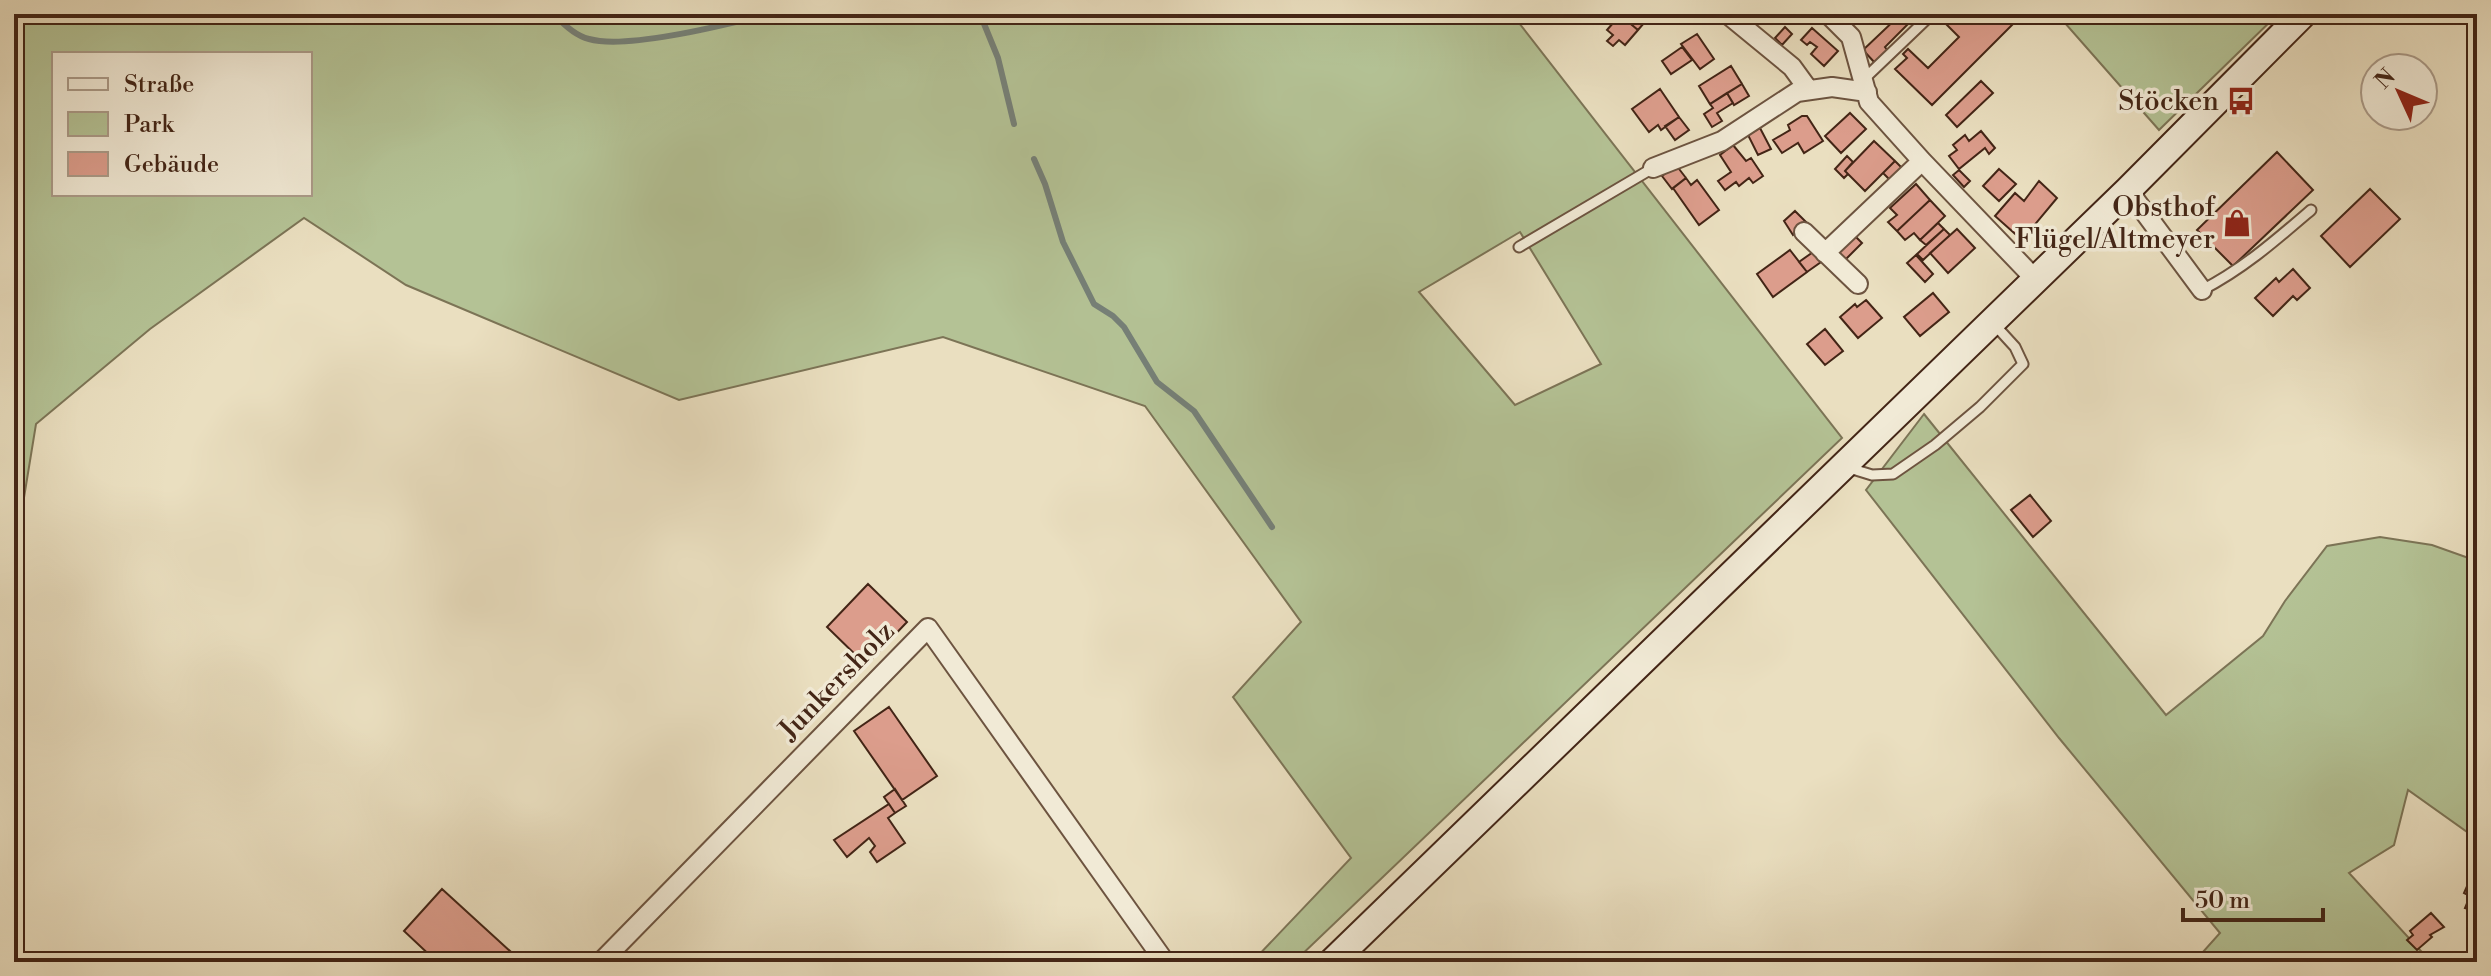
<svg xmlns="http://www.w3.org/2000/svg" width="2491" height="976" font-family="'Libre Bodoni',serif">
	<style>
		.green { fill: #b4c295; stroke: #7c7456; stroke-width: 2; fill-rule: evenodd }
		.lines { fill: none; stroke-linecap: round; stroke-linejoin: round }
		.stream { stroke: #768077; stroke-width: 6 }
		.building { fill: #dc9d8c; stroke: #432516; stroke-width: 2 }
		.service-casing { stroke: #6d5440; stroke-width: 13 }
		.minor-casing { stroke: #6d5440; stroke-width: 22 }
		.secondary-casing { stroke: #432516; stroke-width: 30 }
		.service { stroke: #f1ead6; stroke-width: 9 }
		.minor { stroke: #f1ead6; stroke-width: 18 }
		.secondary { stroke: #f1ead6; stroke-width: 26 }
		.labels { text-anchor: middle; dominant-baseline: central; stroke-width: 7; stroke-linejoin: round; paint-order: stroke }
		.poi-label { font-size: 28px; fill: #432516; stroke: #f1ead6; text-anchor: end }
		.street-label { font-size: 28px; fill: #432516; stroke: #f1ead6 }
	</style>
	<rect width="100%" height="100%" fill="#eadfc0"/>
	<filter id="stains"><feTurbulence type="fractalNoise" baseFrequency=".0025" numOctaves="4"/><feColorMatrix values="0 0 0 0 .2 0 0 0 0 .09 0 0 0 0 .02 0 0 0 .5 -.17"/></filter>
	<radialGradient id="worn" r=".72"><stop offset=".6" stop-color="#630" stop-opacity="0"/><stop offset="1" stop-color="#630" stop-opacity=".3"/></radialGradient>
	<path class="green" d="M14,14H1512L1842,438L1294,962H1252L1351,858L1233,697L1301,622L1145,406L943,337L679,400L406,285L304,218L150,329L36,424L14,559ZM54,54H310V194H54ZM1520,232L1601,364L1515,405L1419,292Z
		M2057,14H2278L2159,130Z
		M1924,414L2166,715L2263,636L2285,601L2327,546L2380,537L2432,545L2477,561V839L2408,790L2394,845L2349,873L2431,962H2194L2220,933L2059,738L1866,490Z"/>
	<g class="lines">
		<path class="stream" d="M554,14C563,24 576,36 589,39C627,50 728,24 769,14
			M980,14L998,58L1014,124
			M1034,159L1045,184L1063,242L1094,304L1113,316L1124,327L1157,382L1194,411L1272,527"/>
	</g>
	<path class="building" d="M1648,14L1650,16L1638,30L1620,15Z
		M1901,14H1918L1885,47L1888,51L1875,63L1863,50Z
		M1939,14H2015L2019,18L1932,105L1895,69L1907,58L1903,54L1908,49L1928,68L1959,37L1938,16Z
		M1620,15L1638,30L1625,45L1619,40L1613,46L1607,41L1613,35L1607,30Z
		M1785,27L1792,34L1782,45L1775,38Z
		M1812,28L1838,51L1824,66L1811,54L1817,47L1810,42L1807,45L1801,40Z
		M1697,34L1714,59L1700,69L1681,44Z
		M1682,47L1692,60L1671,74L1662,61Z
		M1731,66L1742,84L1710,104L1699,86Z
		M1981,81L1993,93L1957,127L1946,115Z
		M1742,84L1749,96L1734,105L1727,93Z
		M1660,89L1679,117L1661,130L1658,125L1649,132L1632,109Z
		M1727,93L1733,103L1717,113L1722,121L1712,127L1704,114L1713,108L1710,104Z
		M1850,113L1866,129L1841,153L1825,136Z
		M1802,116H1807L1823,141L1804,153L1798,143L1782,153L1773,140L1790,130L1788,125Z
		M1679,117L1689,130L1675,140L1665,126Z
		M1760,128L1771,149L1758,155L1748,135Z
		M1981,131L1995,148L1989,154L1985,148L1959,169L1949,156L1957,150L1953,145L1965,135L1969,141Z
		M1874,141L1895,161L1865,191L1845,171Z
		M1733,145L1746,161L1751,158L1763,176L1753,183L1749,178L1739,186L1736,182L1725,190L1718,181L1731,172L1720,155Z
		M2277,152L2313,190L2233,266L2197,230Z
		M1847,156L1853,162L1845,171L1848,174L1844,178L1835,169Z
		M1895,161L1902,168L1890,180L1883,173Z
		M1676,165L1686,178L1672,189L1662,176Z
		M1999,169L2016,184L1999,201L1983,186Z
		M1959,170L1970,181L1964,187L1953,175Z
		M1686,178L1691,185L1697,180L1719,210L1699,225L1673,188Z
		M2039,181L2057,198L2022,240L1995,216L2015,193L2024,201Z
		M1916,184L1930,200L1897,231L1888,222L1897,215L1890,208Z
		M2370,189L2400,219L2350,267L2321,236Z
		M1930,200L1945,216L1920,240L1914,233L1905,240L1897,231Z
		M1795,211L1807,223L1793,235L1784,221Z
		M1938,223L1944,229L1926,245L1920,240Z
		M1944,229L1950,235L1923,260L1917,254Z
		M1957,229L1975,248L1948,273L1930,253Z
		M1854,235L1862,243L1844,261L1836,253Z
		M1790,250L1807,272L1773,297L1757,274Z
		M1813,252L1821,262L1807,272L1799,262Z
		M1916,255L1933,274L1925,282L1907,263Z
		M2293,269L2310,288L2297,300L2293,296L2273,316L2255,298L2276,278L2279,282Z
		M1933,293L1949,312L1920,336L1904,317Z
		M1866,300L1882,318L1858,338L1840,317L1855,304L1857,307Z
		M1825,329L1843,351L1825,365L1807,344Z
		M2030,495L2051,521L2033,537L2011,510Z
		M868,584L907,622L866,665L827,627Z
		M889,707L937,776L902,800L854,731Z
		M895,789L906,806L895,813L884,797Z
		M889,804L895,813L888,818L905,843L877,862L870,852L875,846L869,838L847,857L834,840Z
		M2468,884L2477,887L2475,921L2469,919L2472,910L2465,908L2470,896L2464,893Z
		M442,889L522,962H437L404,931Z
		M2431,913L2444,927L2430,935L2432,937L2417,950L2407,940L2413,935L2410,931Z"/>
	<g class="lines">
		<defs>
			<path id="service" d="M1864,79L1931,15
				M1519,247L1653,168
				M2202,290C2243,269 2276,240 2311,210
				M1846,467L1872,475L1893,474L1935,445L1980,407L2023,364L2015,347L1994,324"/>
			<path id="minor" d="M1828,14L1851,37L1869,102L1922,161L2036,280
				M1730,16L1792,67L1808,89
				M1653,168L1722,141L1797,92L1832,87L1867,92
				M2128,190L2202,290
				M1804,232L1858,284
				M1825,253L1922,161
				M601,962L928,628L1165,962"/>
			<path id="secondary" d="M1332,962L2128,190L2303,14"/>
		</defs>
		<use href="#service" class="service-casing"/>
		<use href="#minor" class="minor-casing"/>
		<use href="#secondary" class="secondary-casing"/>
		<use href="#service" class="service"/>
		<use href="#minor" class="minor"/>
		<use href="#secondary" class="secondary"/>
	</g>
	<defs>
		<symbol id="bus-bare" viewBox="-9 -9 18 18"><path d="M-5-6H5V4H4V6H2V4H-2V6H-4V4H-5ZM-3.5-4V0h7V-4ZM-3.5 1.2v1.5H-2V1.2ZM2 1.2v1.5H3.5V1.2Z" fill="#8f2418" stroke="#f1ead6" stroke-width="2.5" paint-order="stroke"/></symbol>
		<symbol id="shop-bare" viewBox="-9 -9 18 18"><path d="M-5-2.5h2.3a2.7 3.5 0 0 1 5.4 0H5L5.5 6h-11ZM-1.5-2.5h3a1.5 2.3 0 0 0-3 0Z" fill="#8f2418" stroke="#f1ead6" stroke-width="2.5" paint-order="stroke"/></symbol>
	</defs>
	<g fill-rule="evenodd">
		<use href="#bus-bare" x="2221" y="81" width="40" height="40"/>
		<use href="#shop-bare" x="2217" y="203" width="40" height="40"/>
	</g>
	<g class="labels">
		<g class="poi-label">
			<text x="2219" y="101">Stöcken</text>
			<text x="2215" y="207">Obsthof<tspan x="2215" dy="32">Flügel/Altmeyer</tspan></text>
		</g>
		<g class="street-label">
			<text transform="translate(837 681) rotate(-46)">Junkersholz</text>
		</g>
	</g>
	<rect width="2491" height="976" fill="none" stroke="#eadfc0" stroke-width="48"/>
	<rect x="16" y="16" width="2459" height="944" fill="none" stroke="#432516" stroke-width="4"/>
	<rect x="24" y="24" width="2443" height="928" fill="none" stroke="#432516" stroke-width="2"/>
	<rect x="52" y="52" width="260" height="144" fill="#f1ead6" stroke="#ab9b89" stroke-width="2"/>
	<rect x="68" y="78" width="40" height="12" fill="#f1ead6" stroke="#ab9b89" stroke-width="2"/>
	<text x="124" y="92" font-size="24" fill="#432516">Straße</text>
	<rect x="68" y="112" width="40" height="24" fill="#b4c295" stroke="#ab9b89" stroke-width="2"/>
	<text x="124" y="132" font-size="24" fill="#432516">Park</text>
	<rect x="68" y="152" width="40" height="24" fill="#dc9d8c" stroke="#ab9b89" stroke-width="2"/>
	<text x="124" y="172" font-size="24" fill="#432516">Gebäude</text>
	<g transform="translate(2399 92) rotate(314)"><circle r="38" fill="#f1ead6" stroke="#ab9b89" stroke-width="2"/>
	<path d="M0-6L14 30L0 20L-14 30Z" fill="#8f2418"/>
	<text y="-12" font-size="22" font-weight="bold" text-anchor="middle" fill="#432516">N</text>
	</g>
	<path d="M2183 908v12h140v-12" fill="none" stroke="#432516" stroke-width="4"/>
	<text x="2195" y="908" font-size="24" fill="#432516" stroke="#f1ead6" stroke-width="6" paint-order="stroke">50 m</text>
	<rect width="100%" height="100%" filter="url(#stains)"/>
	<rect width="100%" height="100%" fill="url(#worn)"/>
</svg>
